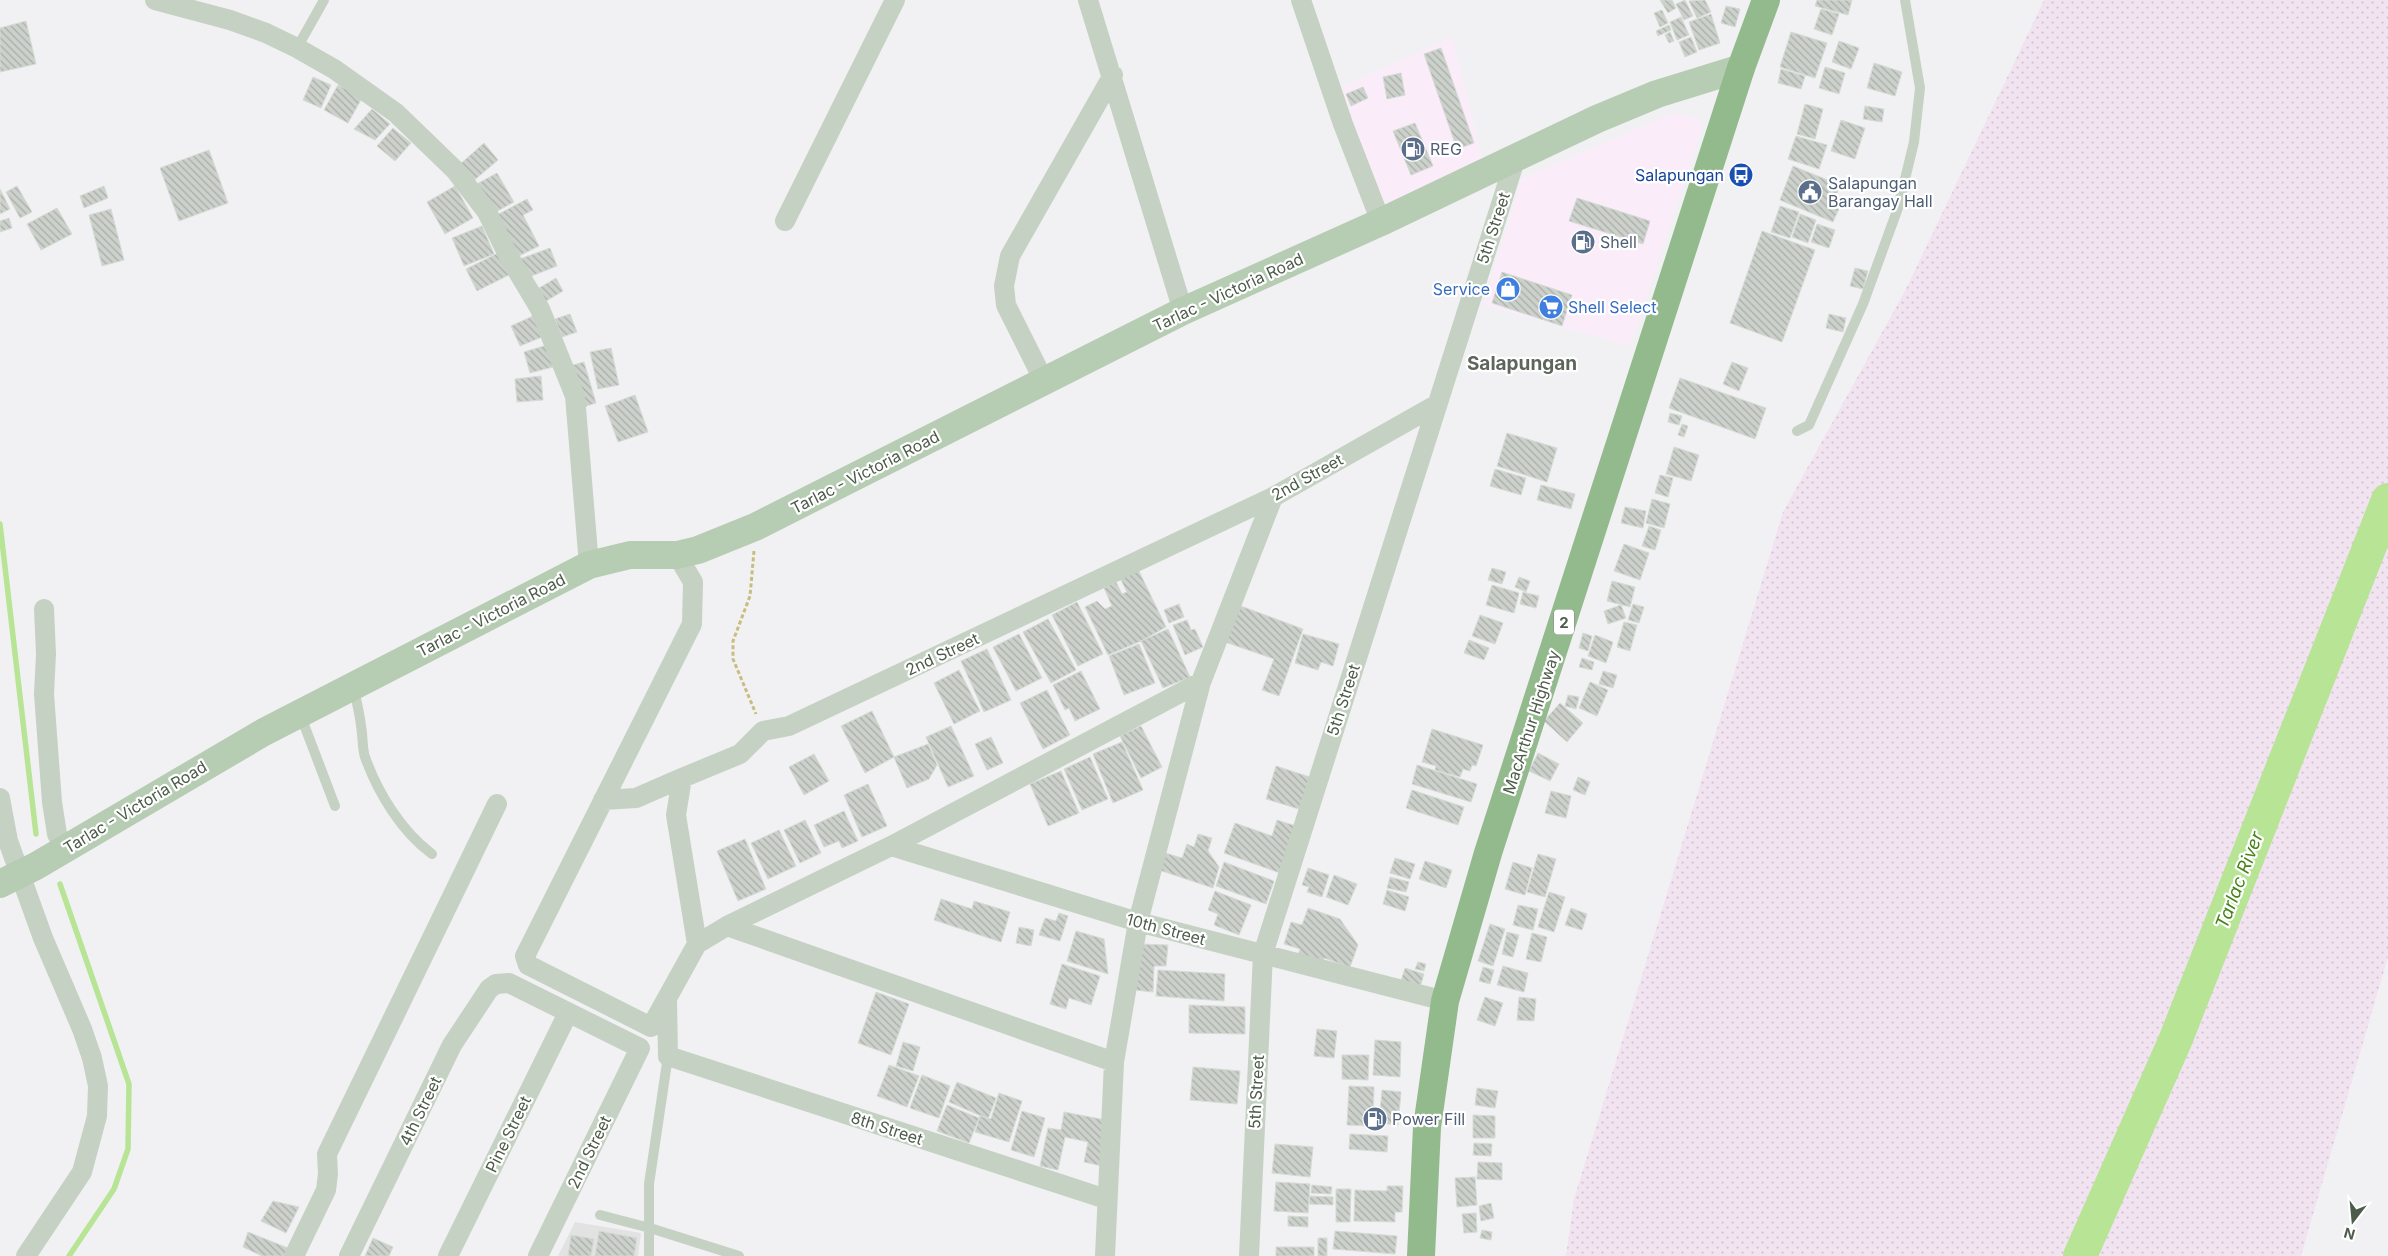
<svg xmlns="http://www.w3.org/2000/svg" width="2388" height="1256" font-family="Inter,sans-serif">
	<style>
		.commercial { fill: #fbecfa }
		.education { fill: #e2e2e3 }
		.sand { fill: url(#sand-dots) }
		.lines { fill: none; stroke-linecap: round; stroke-linejoin: round }
		.stream { stroke: #b7e495; stroke-width: 5.5 }
		.river { stroke: #b7e495; stroke-width: 34 }
		.building { fill: url(#building-back-hatch); stroke: #d5dbd5 }
		.path { stroke: #c6bd7f; stroke-width: 3; stroke-dasharray: 4 2.5; stroke-linecap: butt }
		.lane { stroke: #c5d1c3; stroke-width: 10 }
		.street { stroke: #c5d1c3; stroke-width: 20 }
		.primary { stroke: #b6ccb3; stroke-width: 28 }
		.highway { stroke: #93ba8d; stroke-width: 28 }
		.labels { text-anchor: middle; dominant-baseline: central; stroke-width: 4.5; stroke-linejoin: round; paint-order: stroke }
		.shield { fill: #fff; stroke: #828d80; stroke-width: 1 }
		.shield-label { font-size: 15px; font-weight: bold; fill: #4d5c4a }
		.service-label { font-size: 16px; fill: #4e5e75; stroke: #fff; text-anchor: start }
		.transit-label { font-size: 16px; fill: #164399; stroke: #fff; text-anchor: end }
		.street-label { font-size: 16px; fill: #4d5c4a; stroke: #fff }
		.shop-label { font-size: 16px; fill: #366cbe; stroke: #fff; text-anchor: end }
		.water-label { font-size: 18px; font-style: italic; fill: #468318; stroke: #fff }
		.quarter-label { font-size: 19px; font-weight: bold; fill: #5e655d; stroke: #fff }
	</style>
	<defs>
		<pattern id="sand-dots" width="8" height="8" patternUnits="userSpaceOnUse" patternTransform="scale(1.25)"><rect width="8" height="8" fill="#f2e3f1"/><path d="M2 2h.1M6 6h.1" fill="none" stroke="#d1c5d0" stroke-width="1.8" stroke-linecap="round"/></pattern>
		<pattern id="building-back-hatch" width="6" height="6" patternUnits="userSpaceOnUse" patternTransform="scale(1.25)"><rect width="6" height="6" fill="#ccd2cb"/><path d="M-1 5l2 2M0 0l6 6M5-1l2 2" fill="none" stroke="#a8aea7"/></pattern>
	</defs>
	<rect width="100%" height="100%" fill="#f1f1f3"/>
	<path class="commercial" d="M1452,37L1483,162L1377,209L1340,88Z
		M1674,113L1704,121L1630,346L1484,305L1521,179Z"/>
	<path class="education" d="M575,1222L641,1233L638,1256H558Z"/>
	<path class="sand" d="M2044,0H2388V957L2301,1256H1566L1574,1199L1783,512L1906,289Z"/>
	<g class="lines">
		<path class="stream" d="M0,524L36,834
			M60,884L129,1084L128,1149L114,1189L69,1256"/>
		<path class="river" d="M2080,1256L2175,1041L2388,500"/>
	</g>
	<path class="building" d="M1660,0H1672L1676,8L1668,13Z
		M1685,0L1693,16L1684,20L1676,4Z
		M1705,0L1711,12L1697,18L1689,1Z
		M1817,0H1852L1848,15L1815,6Z
		M1726,6L1740,9L1735,27L1721,23Z
		M1821,9L1839,14L1832,35L1814,29Z
		M1662,10L1668,23L1660,27L1654,13Z
		M1711,14L1720,43L1699,50L1689,22Z
		M1681,17L1689,35L1677,40L1670,22Z
		M26,21L36,64L0,72V28Z
		M1669,25L1671,30L1658,36L1656,31Z
		M1670,32L1674,41L1669,43L1665,35Z
		M1791,32L1827,43L1815,78L1780,67Z
		M1691,37L1697,52L1685,57L1679,42Z
		M1839,41L1859,48L1851,69L1832,62Z
		M1441,48L1474,143L1457,149L1424,54Z
		M1874,63L1902,72L1895,96L1867,88Z
		M1825,67L1845,73L1839,94L1819,88Z
		M1781,69L1805,76L1801,89L1778,83Z
		M1401,73L1405,95L1387,99L1383,77Z
		M313,77L331,85L321,108L303,100Z
		M338,85L362,98L348,123L324,110Z
		M1363,87L1368,98L1351,106L1346,94Z
		M1805,104L1823,109L1815,139L1797,134Z
		M1865,106L1884,109L1882,122L1863,119Z
		M372,109L390,124L375,140L354,129Z
		M1841,120L1865,128L1855,159L1831,151Z
		M1415,123L1433,166L1411,175L1393,131Z
		M393,128L411,143L395,161L377,146Z
		M1796,136L1827,145L1819,169L1788,159Z
		M484,143L498,160L472,182L458,166Z
		M209,150L228,203L179,221L160,168Z
		M1793,166L1840,185L1834,201L1841,204L1833,222L1780,200Z
		M497,173L514,202L492,214L475,185Z
		M17,186L32,212L20,218L6,192Z
		M104,186L108,198L84,208L80,196Z
		M455,186L473,218L445,234L427,202Z
		M0,189L10,209L0,214Z
		M1577,198L1650,221L1643,244L1569,221Z
		M527,199L533,210L523,215L539,246L515,258L493,217Z
		M1780,206L1799,212L1790,238L1771,232Z
		M57,208L72,234L41,250L27,224Z
		M111,209L124,260L102,266L89,215Z
		M1800,214L1816,220L1808,243L1792,237Z
		M9,218L12,228L0,232V221Z
		M1817,224L1835,230L1829,248L1811,242Z
		M482,226L494,254L464,266L452,238Z
		M1762,231L1815,250L1782,342L1730,323Z
		M550,248L557,266L524,279L517,260Z
		M500,252L511,274L477,291L466,269Z
		M1855,268L1868,271L1863,289L1850,286Z
		M1502,272L1572,295L1562,326L1492,303Z
		M556,278L563,291L541,304L534,291Z
		M570,314L577,332L562,337L555,319Z
		M1829,314L1846,318L1843,332L1826,328Z
		M533,316L542,337L520,346L511,326Z
		M547,345L553,367L530,373L524,352Z
		M611,348L619,385L598,389L590,352Z
		M584,362L596,403L574,410L562,368Z
		M1732,362L1748,368L1739,391L1723,384Z
		M541,376L543,400L517,402L515,379Z
		M1680,378L1766,408L1755,439L1669,408Z
		M635,395L648,432L618,442L605,406Z
		M1670,413L1682,416L1679,425L1668,422Z
		M1682,424L1688,426L1684,437L1678,435Z
		M1507,433L1557,448L1547,482L1497,466Z
		M1674,447L1699,455L1691,481L1666,474Z
		M1495,469L1526,478L1521,495L1490,486Z
		M1660,475L1673,478L1668,497L1655,493Z
		M1541,485L1575,494L1571,509L1537,500Z
		M1652,499L1670,504L1664,528L1646,523Z
		M1625,507L1646,511L1643,528L1621,523Z
		M1649,526L1661,530L1655,550L1642,546Z
		M1624,544L1649,553L1640,580L1614,571Z
		M1136,565L1166,627L1141,641L1108,655L1085,607L1097,601L1105,609L1112,606L1104,588L1116,582L1122,594L1127,592L1118,574Z
		M1492,568L1506,572L1502,584L1488,580Z
		M1519,577L1530,581L1526,592L1515,587Z
		M1612,581L1635,587L1630,607L1607,601Z
		M1492,585L1519,593L1514,613L1486,605Z
		M1523,592L1539,596L1536,608L1520,604Z
		M1077,602L1103,654L1078,666L1052,615Z
		M1179,604L1184,617L1169,623L1164,610Z
		M1633,604L1644,607L1639,623L1628,620Z
		M1238,605L1303,629L1279,696L1262,690L1274,659L1225,642Z
		M1621,605L1626,618L1608,624L1604,611Z
		M1480,615L1503,623L1495,644L1472,636Z
		M1048,619L1076,670L1051,683L1023,632Z
		M1187,620L1191,630L1195,629L1203,647L1185,655L1173,625Z
		M1624,622L1637,625L1630,651L1617,647Z
		M1168,629L1190,677L1163,688L1141,641Z
		M1583,633L1592,636L1588,651L1579,648Z
		M1019,634L1042,678L1016,691L993,647Z
		M1303,634L1339,644L1333,666L1321,662L1318,670L1295,663Z
		M1595,635L1613,642L1606,663L1588,656Z
		M1469,640L1489,648L1484,660L1464,653Z
		M1139,644L1155,683L1124,695L1109,656Z
		M987,649L1011,700L984,712L961,661Z
		M1582,658L1594,662L1592,670L1579,667Z
		M959,670L980,711L954,724L934,683Z
		M1081,671L1100,709L1075,721L1069,708L1065,710L1053,685Z
		M1603,671L1617,675L1613,688L1599,684Z
		M1590,682L1608,690L1597,716L1579,708Z
		M1047,690L1070,735L1043,749L1020,703Z
		M1568,695L1579,697L1576,709L1565,706Z
		M1560,703L1583,723L1567,742L1544,721Z
		M872,711L894,757L865,773L841,726Z
		M951,726L974,776L948,787L926,737Z
		M1141,726L1162,767L1141,778L1120,736Z
		M1432,729L1483,745L1476,766L1472,765L1470,771L1463,769L1460,777L1435,770L1436,766L1422,762Z
		M991,737L1003,763L987,770L975,744Z
		M1122,742L1143,790L1113,803L1093,754Z
		M928,744L937,765L929,779L907,788L894,757Z
		M1538,753L1559,764L1550,781L1529,771Z
		M814,754L829,781L804,795L789,767Z
		M1090,757L1108,799L1082,810L1064,769Z
		M1417,765L1477,784L1471,802L1412,784Z
		M1276,766L1313,778L1302,810L1266,799Z
		M1061,771L1079,813L1048,826L1030,784Z
		M1578,777L1590,782L1585,795L1573,790Z
		M868,784L887,826L862,837L844,795Z
		M1412,790L1464,807L1458,825L1406,808Z
		M1551,791L1571,796L1566,818L1545,813Z
		M844,811L858,841L842,848L839,841L824,847L814,825Z
		M805,820L821,853L800,863L784,830Z
		M1277,820L1296,826L1280,873L1224,853L1235,823L1272,836Z
		M779,830L796,866L768,879L751,843Z
		M1198,834L1212,838L1208,851L1219,867L1213,888L1156,869L1162,852L1182,858L1187,844L1194,847Z
		M745,839L766,889L738,901L717,851Z
		M1538,854L1556,859L1545,897L1527,892Z
		M1395,858L1415,864L1410,879L1390,873Z
		M1425,861L1452,870L1446,888L1419,879Z
		M1224,862L1274,881L1266,904L1216,886Z
		M1513,862L1532,868L1525,895L1505,889Z
		M1308,868L1329,875L1322,897L1307,892L1309,887L1302,885Z
		M1334,875L1357,884L1348,905L1326,897Z
		M1390,877L1409,882L1406,892L1387,888Z
		M1387,890L1409,897L1405,911L1383,904Z
		M1215,891L1251,905L1239,935L1214,925L1218,914L1208,910Z
		M1549,892L1565,897L1554,932L1538,927Z
		M941,899L972,909L974,901L1010,912L1001,942L934,920Z
		M1518,905L1538,909L1533,930L1513,925Z
		M1308,908L1340,919L1358,945L1350,967L1324,958L1322,963L1298,955L1300,949L1284,944L1291,922L1302,925Z
		M1571,908L1587,914L1582,930L1565,925Z
		M1059,913L1068,916L1060,941L1039,935L1045,918L1056,921Z
		M1490,924L1505,929L1493,966L1478,961Z
		M1019,927L1034,930L1031,946L1016,943Z
		M1076,931L1104,939L1108,974L1067,961Z
		M1507,932L1519,935L1513,957L1502,954Z
		M1532,933L1547,937L1541,962L1526,959Z
		M1137,944L1168,945L1166,966H1154L1153,992L1134,990Z
		M1418,962L1426,964L1424,971L1415,969Z
		M1062,964L1100,976L1091,1005L1069,998L1066,1009L1050,1004Z
		M1503,966L1528,973L1524,992L1497,985Z
		M1483,967L1494,970L1490,984L1479,981Z
		M1405,968L1424,974L1420,987L1401,981Z
		M1158,970L1225,974L1224,1001L1156,996Z
		M876,992L909,1004L891,1055L858,1043Z
		M1485,997L1503,1003L1495,1026L1477,1020Z
		M1519,997L1536,999L1534,1021L1517,1020Z
		M1189,1005L1245,1007V1034L1189,1033Z
		M1317,1029L1337,1031L1334,1058L1314,1056Z
		M1375,1040L1401,1042L1400,1077L1373,1075Z
		M903,1042L920,1047L913,1071L896,1066Z
		M1342,1055H1369L1368,1080L1342,1079Z
		M889,1065L919,1076L907,1107L877,1096Z
		M1193,1067L1240,1071L1237,1104L1190,1100Z
		M922,1075L950,1086L939,1118L910,1108Z
		M957,1082L996,1098L988,1119L949,1102Z
		M1349,1086L1374,1087L1373,1126L1347,1125Z
		M1477,1088L1498,1091L1495,1108L1475,1105Z
		M1382,1090L1401,1092L1398,1125L1379,1123Z
		M999,1093L1022,1101L1009,1142L975,1132L980,1116L991,1119Z
		M947,1105L979,1118L969,1143L937,1131Z
		M1022,1111L1045,1118L1034,1157L1011,1150Z
		M1064,1112L1111,1121L1102,1166L1084,1162L1088,1142L1065,1137L1058,1170L1040,1166L1048,1128L1061,1130Z
		M1473,1115L1495,1116V1138H1473Z
		M1350,1134L1388,1136L1387,1152L1349,1149Z
		M1474,1143L1492,1144L1491,1156L1473,1155Z
		M1275,1144L1313,1147L1310,1177L1272,1173Z
		M1478,1162L1502,1163V1180L1477,1179Z
		M1475,1177L1477,1205L1457,1207L1455,1178Z
		M1276,1182L1310,1184L1308,1213L1274,1211Z
		M1312,1185L1332,1187L1331,1194L1311,1193Z
		M1387,1186H1403L1402,1212H1395V1222L1354,1221L1355,1190L1387,1191Z
		M1336,1189H1351L1350,1222H1336Z
		M1310,1196L1333,1197V1205L1309,1204Z
		M273,1201L299,1207L286,1233L261,1221Z
		M1491,1203L1494,1218L1481,1221L1479,1206Z
		M1476,1213L1477,1232L1464,1233L1462,1214Z
		M1288,1216L1308,1217V1227L1288,1226Z
		M1482,1230L1492,1232L1491,1240L1480,1238Z
		M599,1231L637,1238L634,1256H595Z
		M1335,1231L1397,1236L1395,1254L1333,1249Z
		M248,1232L288,1248L284,1256H262L243,1247Z
		M571,1235L594,1239L591,1256H568Z
		M373,1238L393,1247L389,1256H365Z
		M1318,1238H1327V1256H1318Z
		M1276,1247H1314V1256H1276Z"/>
	<g class="lines">
		<path class="path" d="M754,551L750,596L733,641V659L756,714"/>
		<path class="lane" d="M297,48L324,0
			M1797,431L1809,425L1863,304L1898,208L1914,142L1920,88L1905,0
			M354,688C356,701 360,714 361,726C363,736 362,748 365,757C378,793 401,831 432,854
			M300,714L335,806
			M600,1215L650,1228L739,1256
			M649,1256V1184L668,1056"/>
		<path class="street" d="M155,0L230,20L266,33L297,48L334,69L396,113L455,170L487,212L509,257L540,309L575,396L589,565
			M1088,0L1183,311
			M1301,0L1343,124L1381,222
			M785,221L895,0
			M1044,381L1006,305L1004,286L1010,256L1113,75
			M677,555L693,582L692,624L525,956L528,965L651,1027L697,944L676,815L682,778L740,754L763,731L789,726L1273,497L1436,405
			M44,609L46,654L44,694L52,802L57,834L65,849
			M0,798L8,841L43,938L82,1029L92,1058L98,1086L97,1116L82,1172L26,1256
			M603,800L636,798L682,778
			M891,846L1138,922L1445,1001
			M727,926L1114,1062
			M697,944L727,926L891,846L1201,682
			M667,999L668,1056L1106,1199
			M294,1256L326,1190L328,1174L327,1154L497,804
			M349,1256L452,1045L489,989L496,984L509,983L640,1048L538,1256
			M448,1256L568,1013
			M1105,1256L1114,1062L1138,922L1201,682L1273,497
			M1249,1256L1263,954L1516,157"/>
		<path class="primary" d="M0,884L36,866L264,732L589,565L630,555H677L698,550L755,527L1183,311L1381,222L1597,119L1657,94L1741,68"/>
		<path class="highway" d="M1421,1256L1427,1127L1445,1001L1488,853L1741,68L1766,0"/>
	</g>
	<defs>
		<symbol id="fuel-disc" viewBox="-11 -11 22 22"><circle r="9.5" fill="#5c6f8a" stroke="#fff"/><path d="M-5.5-6h7V0h2V4h1.3V-2.5L3-4.5l.8-.8L6-3V5H2.5V1h-1V6h-7ZM-4.2-4.7v3.2H.2V-4.7Z" fill="#fff"/></symbol>
		<symbol id="bus-disc" viewBox="-11 -11 22 22"><circle r="9.5" fill="#1a4fb4" stroke="#fff"/><path d="M-5-6H5V4H4V6H2V4H-2V6H-4V4H-5ZM-3.5-4V0h7V-4ZM-3.5 1.2v1.5H-2V1.2ZM2 1.2v1.5H3.5V1.2Z" fill="#fff"/></symbol>
		<symbol id="civic-disc" viewBox="-11 -11 22 22"><circle r="9.5" fill="#5c6f8a" stroke="#fff"/><path d="M-.6-6.5H3V-4.5H.6V-3L4-1V1h2V6H-6V1h2V-1L-.6-3ZM-1.2 2.5V6h2.4V2.5Z" fill="#fff"/></symbol>
		<symbol id="shop-disc" viewBox="-11 -11 22 22"><circle r="9.5" fill="#3f7fe0" stroke="#fff"/><path d="M-5-2.5h2.3a2.7 3.5 0 0 1 5.4 0H5L5.5 6h-11ZM-1.5-2.5h3a1.5 2.3 0 0 0-3 0Z" fill="#fff"/></symbol>
		<symbol id="supermarket-disc" viewBox="-11 -11 22 22"><circle r="9.5" fill="#3f7fe0" stroke="#fff"/><path d="M-6-5.5h2.5l.6 2H6L4.5 2H-2.5L-4.4-4H-6ZM-1.5 3.2a1.3 1.3 0 1 0 .1 0ZM3 3.2a1.3 1.3 0 1 0 .1 0Z" fill="#fff"/></symbol>
	</defs>
	<g fill-rule="evenodd">
		<use href="#fuel-disc" x="1399" y="135" width="28" height="28"/>
		<use href="#bus-disc" x="1727" y="161" width="28" height="28"/>
		<use href="#civic-disc" x="1796" y="178" width="28" height="28"/>
		<use href="#fuel-disc" x="1569" y="228" width="28" height="28"/>
		<use href="#shop-disc" x="1494" y="275" width="28" height="28"/>
		<use href="#supermarket-disc" x="1537" y="293" width="28" height="28"/>
		<use href="#fuel-disc" x="1361" y="1105" width="28" height="28"/>
	</g>
	<g class="labels">
		<rect class="shield" x="1554" y="609.5" width="20" height="25" rx="4"/>
		<g class="shield-label">
			<text x="1564" y="622">2</text>
		</g>
		<g class="service-label">
			<text x="1430" y="149">REG</text>
			<text x="1828" y="183">Salapungan<tspan x="1828" dy="18">Barangay Hall</tspan></text>
			<text x="1600" y="242">Shell</text>
			<text x="1392" y="1119">Power Fill</text>
		</g>
		<g class="transit-label">
			<text x="1724" y="175">Salapungan</text>
		</g>
		<g class="street-label">
			<text transform="translate(1493 228) rotate(-72)">5th Street</text>
			<text transform="translate(1228 292) rotate(-25)">Tarlac - Victoria Road</text>
			<text transform="translate(865 472) rotate(-27)">Tarlac - Victoria Road</text>
			<text transform="translate(1307 477) rotate(-29)">2nd Street</text>
			<text transform="translate(491 615) rotate(-27)">Tarlac - Victoria Road</text>
			<text transform="translate(942 654) rotate(-25)">2nd Street</text>
			<text transform="translate(1343 700) rotate(-72)">5th Street</text>
			<text transform="translate(1531 722) rotate(-72)">MacArthur Highway</text>
			<text transform="translate(135 807) rotate(-31)">Tarlac - Victoria Road</text>
			<text transform="translate(1166 929) rotate(15)">10th Street</text>
			<text transform="translate(1256 1092) rotate(-87)">5th Street</text>
			<text transform="translate(420 1111) rotate(-64)">4th Street</text>
			<text transform="translate(887 1128) rotate(18)">8th Street</text>
			<text transform="translate(508 1134) rotate(-64)">Pine Street</text>
			<text transform="translate(589 1152) rotate(-64)">2nd Street</text>
		</g>
		<g class="shop-label">
			<text x="1490" y="289">Service</text>
			<text x="1568" y="307" text-anchor="start">Shell Select</text>
		</g>
		<g class="water-label">
			<text transform="translate(2239 880) rotate(-69)">Tarlac River</text>
		</g>
		<g class="quarter-label">
			<text x="1522" y="363">Salapungan</text>
		</g>
	</g>
	<g transform="translate(2353 1221) rotate(196)" stroke="#ffffff" stroke-width="4" paint-order="stroke">
	<path d="M0-4L9 19L0 12L-9 19Z" fill="#4d5c4a"/>
	<text y="-8" font-size="14" font-weight="bold" text-anchor="middle" fill="#4d5c4a">N</text>
	</g>
</svg>
